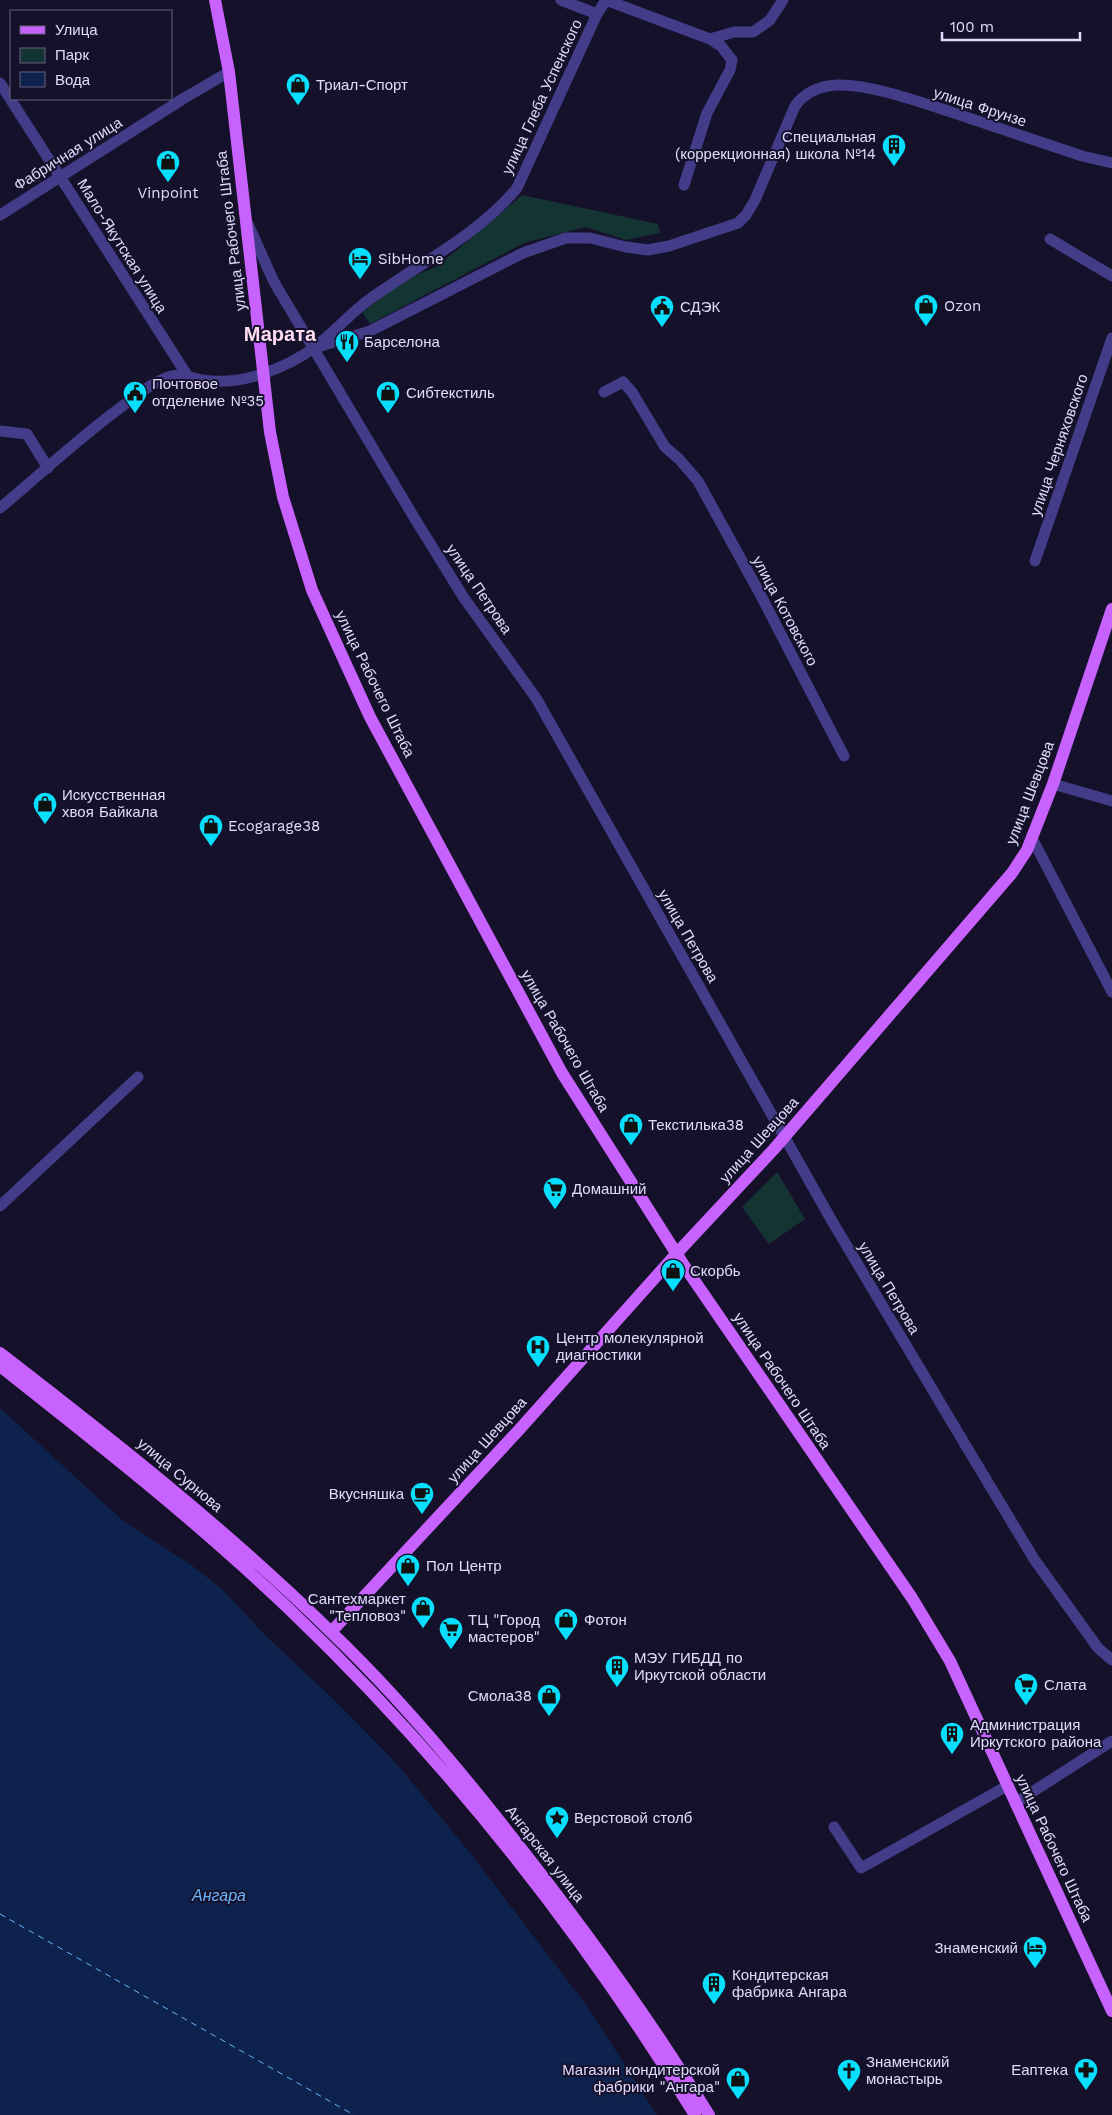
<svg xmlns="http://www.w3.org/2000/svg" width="1112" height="2115" font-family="'Work Sans',sans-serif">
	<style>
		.green { fill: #143434 }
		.water { fill: #0d234d }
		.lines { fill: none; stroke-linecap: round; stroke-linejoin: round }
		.ferry { stroke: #69b5fe; stroke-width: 1; stroke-dasharray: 6 5; stroke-linecap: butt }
		.minor { stroke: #423c89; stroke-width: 11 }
		.major { stroke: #c862fe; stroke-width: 12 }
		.labels { text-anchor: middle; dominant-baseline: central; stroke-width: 4; stroke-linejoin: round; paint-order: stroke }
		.poi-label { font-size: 15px; fill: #e0daff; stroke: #16112a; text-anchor: start }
		.street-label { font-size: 15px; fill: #e0daff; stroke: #16112a }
		.water-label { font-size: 16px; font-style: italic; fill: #69b5fe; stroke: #16112a }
		.district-label { font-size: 20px; font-weight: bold; fill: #ffdcf1; stroke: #16112a }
	</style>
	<rect width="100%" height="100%" fill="#16112a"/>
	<path class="green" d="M522,195L658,224L660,233L626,240L586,227L524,243L370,324L362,312L404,280L438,266Z
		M777,1172L805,1219L769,1244L742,1207Z"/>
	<path class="water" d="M0,1408L122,1520L190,1564L222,1589L265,1635L332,1698L396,1763L467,1849L587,2006L657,2115H0Z"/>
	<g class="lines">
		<path class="ferry" d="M0,1914L354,2115"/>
		<path class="minor" d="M561,0L597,14
			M606,0L710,39
			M0,83L187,375
			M684,185L707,113L730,70L732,60L721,46L710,39L734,32H753L770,20L783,0
			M0,215L186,97L229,72
			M248,224L274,282L415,519L464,598L536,698L832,1221L966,1446L1034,1559L1098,1648L1112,1660
			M1050,239L1112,276
			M314,348L370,331L523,253L566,238H590L626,247L648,250L669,246L738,223L746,215L755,200L795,106C805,92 819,86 837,85C870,84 916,101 948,111C992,126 1037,141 1082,156L1112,163
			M604,392L623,382L632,392L665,447L679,459L698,481L759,592L844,756
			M0,431L27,434L48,468
			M0,508C42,473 83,434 128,402C138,395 148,386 159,381C178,371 184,376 202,380C222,383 244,380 262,374C280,368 301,358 316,346C335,332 350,313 370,299C420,263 477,236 517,188L597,14L606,0
			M1035,561L1112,338
			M1053,784L1112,801
			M1032,838L1112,992
			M0,1206L138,1077
			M1015,1803L1112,1741
			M834,1827L861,1868L1007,1786"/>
		<path class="major" d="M215,0L229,72L270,432L283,497L312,590L370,717L562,1073L683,1264L912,1598L950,1661L1112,2011
			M0,1353C114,1441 227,1530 330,1631C392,1690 448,1756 501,1823C576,1917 646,2013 709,2115
			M0,1366C99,1444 198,1522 289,1609C446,1759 581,1930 695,2115
			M331,1632L518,1431L677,1253L774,1149L1012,873L1027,850L1053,784L1112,609"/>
	</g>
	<defs>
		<symbol id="shop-pin" viewBox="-11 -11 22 30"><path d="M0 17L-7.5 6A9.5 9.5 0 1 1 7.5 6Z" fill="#08defd" stroke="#16112a"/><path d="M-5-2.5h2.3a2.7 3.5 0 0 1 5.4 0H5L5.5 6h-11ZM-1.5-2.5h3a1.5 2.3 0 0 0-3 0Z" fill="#111"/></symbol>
		<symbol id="building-pin" viewBox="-11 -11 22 30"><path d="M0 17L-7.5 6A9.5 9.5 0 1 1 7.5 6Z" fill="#08defd" stroke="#16112a"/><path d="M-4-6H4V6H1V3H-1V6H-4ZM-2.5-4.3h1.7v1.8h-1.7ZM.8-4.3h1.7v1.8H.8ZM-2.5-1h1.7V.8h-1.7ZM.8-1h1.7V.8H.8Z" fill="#111"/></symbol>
		<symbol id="hotel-pin" viewBox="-11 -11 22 30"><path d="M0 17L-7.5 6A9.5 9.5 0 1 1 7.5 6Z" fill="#08defd" stroke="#16112a"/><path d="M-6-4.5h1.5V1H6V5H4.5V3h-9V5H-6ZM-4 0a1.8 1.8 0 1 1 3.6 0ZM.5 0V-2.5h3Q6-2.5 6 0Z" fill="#111"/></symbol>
		<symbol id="civic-pin" viewBox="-11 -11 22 30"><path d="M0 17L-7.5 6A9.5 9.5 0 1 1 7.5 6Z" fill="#08defd" stroke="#16112a"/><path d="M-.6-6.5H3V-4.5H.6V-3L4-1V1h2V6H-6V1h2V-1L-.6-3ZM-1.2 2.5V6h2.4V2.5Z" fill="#111"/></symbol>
		<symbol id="restaurant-pin" viewBox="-11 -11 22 30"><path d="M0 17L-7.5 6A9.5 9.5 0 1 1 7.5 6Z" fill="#08defd" stroke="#16112a"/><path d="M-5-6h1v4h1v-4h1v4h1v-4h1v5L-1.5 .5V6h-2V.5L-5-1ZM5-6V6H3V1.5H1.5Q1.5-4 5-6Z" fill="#111"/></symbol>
		<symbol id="supermarket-pin" viewBox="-11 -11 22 30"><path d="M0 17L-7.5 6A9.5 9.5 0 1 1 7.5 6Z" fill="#08defd" stroke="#16112a"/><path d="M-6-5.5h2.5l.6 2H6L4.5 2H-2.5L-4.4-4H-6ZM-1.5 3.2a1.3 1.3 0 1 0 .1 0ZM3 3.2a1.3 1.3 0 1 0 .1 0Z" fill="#111"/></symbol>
		<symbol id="hospital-pin" viewBox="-11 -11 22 30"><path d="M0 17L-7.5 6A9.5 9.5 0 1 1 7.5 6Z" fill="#08defd" stroke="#16112a"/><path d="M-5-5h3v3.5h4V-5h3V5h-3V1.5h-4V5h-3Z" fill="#111"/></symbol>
		<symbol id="cafe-pin" viewBox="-11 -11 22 30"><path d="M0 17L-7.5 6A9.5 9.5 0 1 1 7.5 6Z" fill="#08defd" stroke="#16112a"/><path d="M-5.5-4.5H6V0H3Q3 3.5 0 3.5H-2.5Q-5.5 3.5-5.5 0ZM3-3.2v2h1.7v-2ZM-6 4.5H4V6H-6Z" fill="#111"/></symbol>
		<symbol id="sight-pin" viewBox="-11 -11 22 30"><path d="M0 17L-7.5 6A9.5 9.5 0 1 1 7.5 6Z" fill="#08defd" stroke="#16112a"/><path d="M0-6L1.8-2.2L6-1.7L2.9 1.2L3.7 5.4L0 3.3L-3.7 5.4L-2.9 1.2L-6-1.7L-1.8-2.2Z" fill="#111"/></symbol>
		<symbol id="pharmacy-pin" viewBox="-11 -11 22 30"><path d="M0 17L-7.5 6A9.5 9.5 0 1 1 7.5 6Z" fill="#08defd" stroke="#16112a"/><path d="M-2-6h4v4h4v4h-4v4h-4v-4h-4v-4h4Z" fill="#111"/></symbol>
		<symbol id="church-pin" viewBox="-11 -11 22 30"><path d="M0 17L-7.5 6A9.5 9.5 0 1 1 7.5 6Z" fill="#08defd" stroke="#16112a"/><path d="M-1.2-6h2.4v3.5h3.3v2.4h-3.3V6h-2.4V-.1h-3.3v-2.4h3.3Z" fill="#111"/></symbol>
	</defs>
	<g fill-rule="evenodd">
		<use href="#shop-pin" x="284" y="71" width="28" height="38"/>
		<use href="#building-pin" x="880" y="132" width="28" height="38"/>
		<use href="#shop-pin" x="154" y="148" width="28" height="38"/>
		<use href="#hotel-pin" x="346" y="245" width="28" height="38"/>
		<use href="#shop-pin" x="912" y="292" width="28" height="38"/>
		<use href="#civic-pin" x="648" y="293" width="28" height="38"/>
		<use href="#restaurant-pin" x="333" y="328" width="28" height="38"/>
		<use href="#civic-pin" x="121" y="379" width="28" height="38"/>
		<use href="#shop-pin" x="374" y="379" width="28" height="38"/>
		<use href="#shop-pin" x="31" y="790" width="28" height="38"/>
		<use href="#shop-pin" x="197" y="812" width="28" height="38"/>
		<use href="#shop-pin" x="617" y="1111" width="28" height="38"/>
		<use href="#supermarket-pin" x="541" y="1175" width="28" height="38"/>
		<use href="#shop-pin" x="659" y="1257" width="28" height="38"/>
		<use href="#hospital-pin" x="524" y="1333" width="28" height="38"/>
		<use href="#cafe-pin" x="408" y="1480" width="28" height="38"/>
		<use href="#shop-pin" x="394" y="1552" width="28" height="38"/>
		<use href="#shop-pin" x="409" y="1594" width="28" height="38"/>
		<use href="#shop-pin" x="552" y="1606" width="28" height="38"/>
		<use href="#supermarket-pin" x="437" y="1615" width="28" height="38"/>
		<use href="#building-pin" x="603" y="1653" width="28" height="38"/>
		<use href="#supermarket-pin" x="1012" y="1671" width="28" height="38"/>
		<use href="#shop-pin" x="535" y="1682" width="28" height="38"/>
		<use href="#building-pin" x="938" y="1720" width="28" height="38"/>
		<use href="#sight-pin" x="543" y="1804" width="28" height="38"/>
		<use href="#hotel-pin" x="1021" y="1934" width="28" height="38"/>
		<use href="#building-pin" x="700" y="1970" width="28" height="38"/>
		<use href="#pharmacy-pin" x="1072" y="2056" width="28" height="38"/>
		<use href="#church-pin" x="835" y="2057" width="28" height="38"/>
		<use href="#shop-pin" x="724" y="2065" width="28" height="38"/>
	</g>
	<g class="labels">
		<g class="poi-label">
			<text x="316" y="85">Триал-Спорт</text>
			<text x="876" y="137" text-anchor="end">Специальная<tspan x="876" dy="17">(коррекционная) школа №14</tspan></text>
			<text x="168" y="193" text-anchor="middle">Vinpoint</text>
			<text x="378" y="259">SibHome</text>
			<text x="944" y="306">Ozon</text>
			<text x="680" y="307">СДЭК</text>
			<text x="364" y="342">Барселона</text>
			<text x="152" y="384">Почтовое<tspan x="152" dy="17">отделение №35</tspan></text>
			<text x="406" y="393">Сибтекстиль</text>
			<text x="62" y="795">Искусственная<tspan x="62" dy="17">хвоя Байкала</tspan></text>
			<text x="228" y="826">Ecogarage38</text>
			<text x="648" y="1125">Текстилька38</text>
			<text x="572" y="1189">Домашний</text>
			<text x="690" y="1271">Скорбь</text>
			<text x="556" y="1338">Центр молекулярной<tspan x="556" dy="17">диагностики</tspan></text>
			<text x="404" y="1494" text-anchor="end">Вкусняшка</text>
			<text x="426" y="1566">Пол Центр</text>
			<text x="406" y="1599" text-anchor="end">Сантехмаркет<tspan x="406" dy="17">"Тепловоз"</tspan></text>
			<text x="468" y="1620">ТЦ "Город<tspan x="468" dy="17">мастеров"</tspan></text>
			<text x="584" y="1620">Фотон</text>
			<text x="634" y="1658">МЭУ ГИБДД по<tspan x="634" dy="17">Иркутской области</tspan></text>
			<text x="1044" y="1685">Слата</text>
			<text x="532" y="1696" text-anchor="end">Смола38</text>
			<text x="970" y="1725">Администрация<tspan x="970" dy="17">Иркутского района</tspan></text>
			<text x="574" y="1818">Верстовой столб</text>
			<text x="1018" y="1948" text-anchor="end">Знаменский</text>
			<text x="732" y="1975">Кондитерская<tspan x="732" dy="17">фабрика Ангара</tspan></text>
			<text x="866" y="2062">Знаменский<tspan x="866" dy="17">монастырь</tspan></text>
			<text x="720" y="2070" text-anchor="end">Магазин кондитерской<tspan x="720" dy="17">фабрики "Ангара"</tspan></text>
			<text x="1068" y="2070" text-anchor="end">Еаптека</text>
		</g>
		<g class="street-label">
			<text transform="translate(542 97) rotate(-65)">улица Глеба Успенского</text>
			<text transform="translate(980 107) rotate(18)">улица Фрунзе</text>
			<text transform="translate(68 154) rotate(-32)">Фабричная улица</text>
			<text transform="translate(231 231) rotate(-97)">улица Рабочего Штаба</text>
			<text transform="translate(122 246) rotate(58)">Мало-Якутская улица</text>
			<text transform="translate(1059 445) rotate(-71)">улица Черняховского</text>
			<text transform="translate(479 589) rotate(56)">улица Петрова</text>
			<text transform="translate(785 611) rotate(62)">улица Котовского</text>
			<text transform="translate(375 684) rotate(64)">улица Рабочего Штаба</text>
			<text transform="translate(1030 793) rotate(-69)">улица Шевцова</text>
			<text transform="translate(688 936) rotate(60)">улица Петрова</text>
			<text transform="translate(565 1041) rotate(60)">улица Рабочего Штаба</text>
			<text transform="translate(759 1140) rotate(-48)">улица Шевцова</text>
			<text transform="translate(889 1288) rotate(59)">улица Петрова</text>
			<text transform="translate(782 1381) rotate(56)">улица Рабочего Штаба</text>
			<text transform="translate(487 1440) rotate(-48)">улица Шевцова</text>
			<text transform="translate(180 1475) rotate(40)">улица Сурнова</text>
			<text transform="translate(1054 1848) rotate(65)">улица Рабочего Штаба</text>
			<text transform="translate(545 1854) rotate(52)">Ангарская улица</text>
		</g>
		<g class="water-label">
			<text x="219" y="1895">Ангара</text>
		</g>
		<g class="district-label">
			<text x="280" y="334">Марата</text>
		</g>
	</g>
	<rect x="10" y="10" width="162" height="90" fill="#16112a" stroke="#67617f"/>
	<rect x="20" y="26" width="25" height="8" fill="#c862fe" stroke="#67617f"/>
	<text x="55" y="35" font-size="15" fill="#e0daff">Улица</text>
	<rect x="20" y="48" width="25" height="15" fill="#143434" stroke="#67617f"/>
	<text x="55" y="60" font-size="15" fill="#e0daff">Парк</text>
	<rect x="20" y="72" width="25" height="15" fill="#0d234d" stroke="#67617f"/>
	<text x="55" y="85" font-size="15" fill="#e0daff">Вода</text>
	<path d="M942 32v8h138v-8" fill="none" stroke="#e0daff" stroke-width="2.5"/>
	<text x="950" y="32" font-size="15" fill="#e0daff" stroke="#16112a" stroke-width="4" paint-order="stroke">100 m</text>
</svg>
